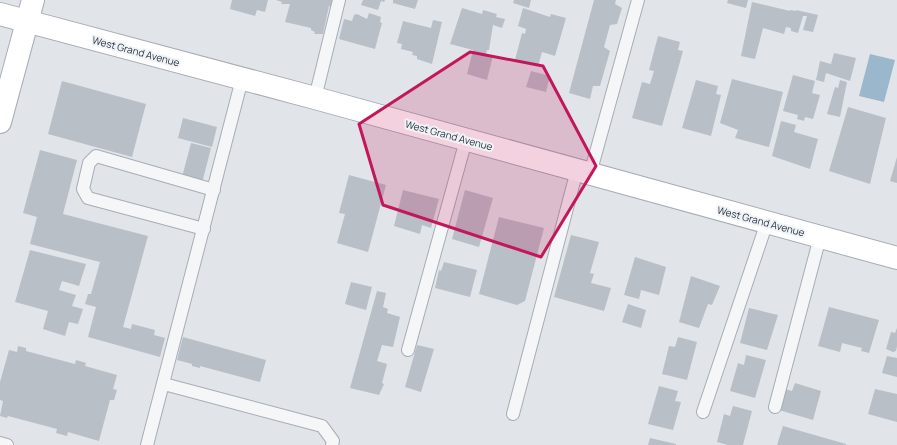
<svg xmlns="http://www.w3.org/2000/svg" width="897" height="445" font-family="Manrope,sans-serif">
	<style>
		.water { fill: #9bb7cb }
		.building { fill: #b8bfc7 }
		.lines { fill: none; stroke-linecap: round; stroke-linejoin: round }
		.lane-casing { stroke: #a6adb4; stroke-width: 14 }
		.secondary-casing { stroke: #a6adb4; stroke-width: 24 }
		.lane { stroke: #f4f6f8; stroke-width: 12 }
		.secondary { stroke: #fff; stroke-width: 22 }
		.marked { fill: #c2185b; fill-opacity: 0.2; stroke: #c2185b; stroke-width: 3; stroke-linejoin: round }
		.labels { text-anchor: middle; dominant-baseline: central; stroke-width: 4; stroke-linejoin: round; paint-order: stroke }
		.street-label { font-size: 10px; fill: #293542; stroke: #f1f4f7 }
	</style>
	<rect width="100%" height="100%" fill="#e1e5ea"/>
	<path class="water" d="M870,54L895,60L884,102L859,96Z"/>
	<path class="building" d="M232,0H268L265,12L257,10L255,16L230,9Z
		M276,0H333L331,7L329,6L323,34H314L315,32L311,30V28L285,22L290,4H281L282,2Z
		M363,0H385L384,2L381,1L378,10L361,5Z
		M393,0H418L415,9L393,3Z
		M514,0H531L529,8L513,3Z
		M594,0H616L615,4L622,8L617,24L610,25L604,47L610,51L600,86H593L590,99L569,93Z
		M728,0H748L746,8L727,3Z
		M752,2L790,11V10L796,11V10L818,15L813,32L803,30L807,16H803L798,33L791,31V28L786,27L784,34L763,28L755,59L741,56Z
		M462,8L482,14L483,10L497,14L496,17L505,19L502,28L493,25L489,50H487L486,54L493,56L487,80L467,74L473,50L450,44Z
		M523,8L550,17L551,14L566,18L555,56L542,52L538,66L515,60L522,33L525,34L526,29L518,26Z
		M369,13L381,17L380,22L382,23L375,49L339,39L344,19L352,21L354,15L357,14L367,19Z
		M433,20L442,22L432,64L417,59V56L412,55L413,52L401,49L402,44L397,43L403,21L431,28Z
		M658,36L680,42L678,50L683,51L662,126L632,118L642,82L650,84L654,71L649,70Z
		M834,53L856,58L850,81L826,73L824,82L816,80L820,61L831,64Z
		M531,71L550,76L546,92L526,87Z
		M793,75L815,81L812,93L820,95L813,119L805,117L804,121L797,119L798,115L783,111Z
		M732,79L783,92L769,147L735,138L738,130L720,123Z
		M696,80L718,86L716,94L721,95L711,136L682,128Z
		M840,80L847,82L840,117L827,114L835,87L838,88Z
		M62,81L146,104L132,157L48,134Z
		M848,107L886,118L870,184L829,171Z
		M183,118L217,127L212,147L178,138Z
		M781,121L796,125L794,132L818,139L810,169L772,156Z
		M191,143L211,148L202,183L182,177Z
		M40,150L77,160L63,214L148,236L123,327L131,329L132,324L155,330L154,335L165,338L160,357L88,337L96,307L85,304L88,294H91L100,262L30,244L37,217L23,213Z
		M897,157V183L890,181Z
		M349,175L386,185L368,252L337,243L345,214L339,213Z
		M403,190L439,199L431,228L422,225L420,234L394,226Z
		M465,190L493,198L479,247L452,239Z
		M499,217L544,228L525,301L517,305L479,294Z
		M571,235L599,242L590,273L594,274L591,283L611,288L604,311L554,297Z
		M30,250L86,264L79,286L62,281L59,290L76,295L72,306L83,309L78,324L69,322L65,336L43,329L48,311L15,302Z
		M635,257L666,267L659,295L641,290L639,299L624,295Z
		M444,262L477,270L470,297L435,288L439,270L441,271Z
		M691,276L720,286L712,305L708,304L699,328L679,322Z
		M351,282L372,287L366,310L345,304Z
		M377,291L386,293L383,307L388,309L387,313L400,317L393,347L382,345L377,361L387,364L382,383L384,384L379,395L350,388Z
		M628,304L646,310L641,328L622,322Z
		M829,307L879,320L869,353L861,351L862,348L842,343L840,352L818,346Z
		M749,308L778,315L767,350L740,343Z
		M897,328V346L896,351L893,352L886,349L891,332L895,333Z
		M183,337L266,360L260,382L200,366V368L192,366V364L177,360Z
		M678,337L697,342L687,380L662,374L669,346L675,347Z
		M417,345L434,349L421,392L405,387Z
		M18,346L26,348V351L75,364L76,360L86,363L85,366L117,375L113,389L117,390L114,400H110L99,441L68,432L67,436L56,433L57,429L8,416L7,418L0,416L3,401L0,400V382L9,350L17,352Z
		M746,355L766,360L755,398L730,391L738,363L744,365Z
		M887,356L897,358V377L882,373Z
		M795,383L821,391L813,420L779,410L785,389L792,391Z
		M659,386L678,391L675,401L681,402L673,430L648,424Z
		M875,389L897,394V422L868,414Z
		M733,406L752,411L743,445H728L717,442L724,414L730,416Z
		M783,426L846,444V445H777Z
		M650,438L676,444V445H648Z"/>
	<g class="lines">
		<defs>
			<path id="lane" d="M315,98L339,0
				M590,174L638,0
				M204,229L88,198L83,189L89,163L96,156L214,190
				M408,350L466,140
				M164,384L322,426L333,441L332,445
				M775,407L820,237
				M703,412L767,222
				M513,414L577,170
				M0,443L7,445
				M147,445L242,79"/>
			<path id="secondary" d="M0,14L315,98L897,258
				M0,122L33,0"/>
		</defs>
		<use href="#lane" class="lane-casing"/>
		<use href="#secondary" class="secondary-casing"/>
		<use href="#lane" class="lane"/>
		<use href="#secondary" class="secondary"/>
	</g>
	<path class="marked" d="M470,52L543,66L596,166L541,257L383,205L359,124Z"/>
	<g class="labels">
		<g class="street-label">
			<text transform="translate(136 51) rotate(15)">West Grand Avenue</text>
			<text transform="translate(449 135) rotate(15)">West Grand Avenue</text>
			<text transform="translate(761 221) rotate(15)">West Grand Avenue</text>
		</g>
	</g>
</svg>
